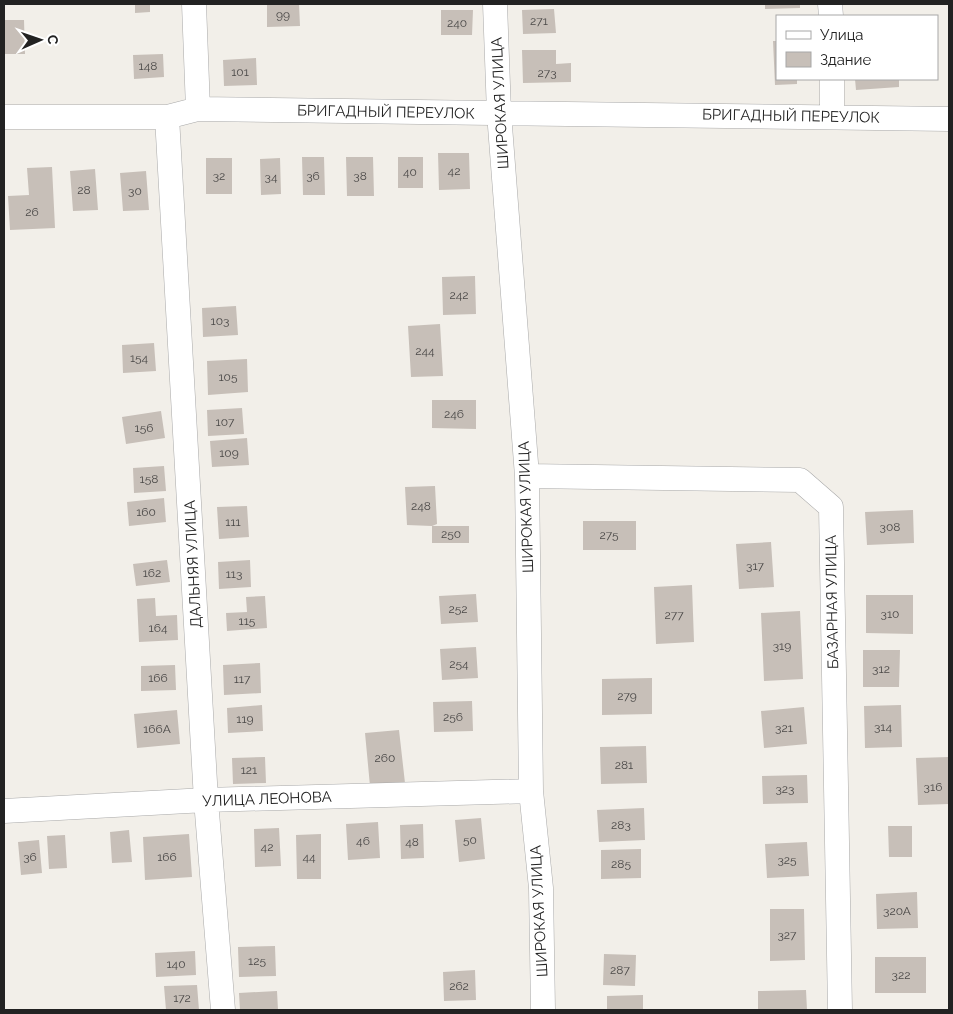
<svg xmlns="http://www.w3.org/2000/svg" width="953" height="1014" font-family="Raleway,sans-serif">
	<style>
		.building { fill: #c7bfb8 }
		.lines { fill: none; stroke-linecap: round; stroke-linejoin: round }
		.minor-casing { stroke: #a9a9a9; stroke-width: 25 }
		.minor { stroke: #fff; stroke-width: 24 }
		.labels { text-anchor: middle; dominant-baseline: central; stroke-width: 5; stroke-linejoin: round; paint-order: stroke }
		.number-label { font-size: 12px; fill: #4b4948 }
		.street-label { font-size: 15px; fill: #222; stroke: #fff }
	</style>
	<rect width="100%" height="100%" fill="#f2efe9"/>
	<path class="building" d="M135,4H150V12L135,13Z
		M267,4H299L300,26L267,27Z
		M765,4H800V8L765,9Z
		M554,9L556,33L523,34L522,10Z
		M441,10H473L472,35H441Z
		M4,20H24L25,54H4Z
		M773,41H777V79H797V84L775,85Z
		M522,50H556V64L571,63V82L523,83Z
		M163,54L164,77L134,79L133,55Z
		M256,58L257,85L224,86L223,60Z
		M855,79H899V87L856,90Z
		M438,153H469L470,189L439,190Z
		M302,157H324L325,195H303Z
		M346,157H373L374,196H347Z
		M398,157H423V188H398Z
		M206,158H232V194H206Z
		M280,158L281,194L261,195L260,159Z
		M52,167L55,228L10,230L8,196L29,195L27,168Z
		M95,169L98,210L73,211L70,171Z
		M146,171L149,210L123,211L120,173Z
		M475,276L476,314L443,315L442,277Z
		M236,306L238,335L203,337L202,308Z
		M440,324L443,376L411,377L408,326Z
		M154,343L156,371L123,373L122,345Z
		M247,359L248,392L208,395L207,361Z
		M432,400H476V429L432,428Z
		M242,408L244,434L208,436L207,410Z
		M161,411L165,438L126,444L122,417Z
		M247,438L249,465L212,467L210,441Z
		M164,466L166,491L134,493L133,468Z
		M435,486L437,524L432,526L407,525L405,487Z
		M164,498L166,522L129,526L127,502Z
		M247,506L249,537L219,539L217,507Z
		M913,510L914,543L867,545L865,512Z
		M583,521H636V550H583Z
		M432,526H469V543H432Z
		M771,542L774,587L739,589L736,544Z
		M167,560L170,582L136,586L133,564Z
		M250,560L251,587L219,589L218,562Z
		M692,585L694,642L656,644L654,587Z
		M476,594L478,622L441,624L439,596Z
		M866,595H913V634L866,633Z
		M265,596L267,628L227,631L226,613L247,612L246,597Z
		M155,598L156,616L177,615L178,640L139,642L137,599Z
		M800,611L803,679L764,681L761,613Z
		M476,647L478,678L442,680L440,649Z
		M863,650H900L899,687H863Z
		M260,663L261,693L224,695L223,665Z
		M175,665L176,690L141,691V666Z
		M652,678V714L602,715V679Z
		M472,701L473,731L434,732L433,702Z
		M262,705L263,731L228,733L227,708Z
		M901,705L902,747L865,748L864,706Z
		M804,707L807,744L764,748L761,711Z
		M177,710L180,744L137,748L134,714Z
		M399,730L405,783L370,786L365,733Z
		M646,746L647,783L601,784L600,747Z
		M265,757L266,783L233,784L232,758Z
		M949,757V804L918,805L916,758Z
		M807,775L808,803L763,804L762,776Z
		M644,808L645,840L599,842L597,810Z
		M481,818L485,859L459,862L455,820Z
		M378,822L380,858L348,860L346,824Z
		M423,824L424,858L401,859L400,825Z
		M888,826H912V857H889Z
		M279,828L281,866L255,867L254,829Z
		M129,830L132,862L112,863L110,832Z
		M189,834L192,877L145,880L143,837Z
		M321,834V879H297L296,835Z
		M65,835L67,868L49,869L47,836Z
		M39,840L42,873L21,875L18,842Z
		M807,842L809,876L767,878L765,844Z
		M641,849V878L601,879V850Z
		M917,892L918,928L877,929L876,894Z
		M770,909H804L805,960L770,961Z
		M275,946L276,976L239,977L238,947Z
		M195,951L196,975L156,977L155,953Z
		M604,954L636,955L635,986L603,985Z
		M875,957H926V993H875Z
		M475,970L476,1000L444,1001L443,972Z
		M197,985L199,1010H166L164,986Z
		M806,990L807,1010H758V991Z
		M277,991L278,1010H240L239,993Z
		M643,995V1010H607V996Z"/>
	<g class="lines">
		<defs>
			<path id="minor" d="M194,4L198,109
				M495,4L499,113L527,476L531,791L541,888L543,1010
				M830,4L831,16
				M832,79V116
				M4,117H167L198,109L949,119
				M167,117L206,800L223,1010
				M527,476L800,480L831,507L840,1010
				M4,811L206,800L531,791"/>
		</defs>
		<use href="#minor" class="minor-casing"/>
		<use href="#minor" class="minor"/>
	</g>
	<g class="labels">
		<g class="number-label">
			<text x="283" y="15">99</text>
			<text x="539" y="21">271</text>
			<text x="457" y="23">240</text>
			<text x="148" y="66">148</text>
			<text x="240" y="72">101</text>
			<text x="547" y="73">273</text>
			<text x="454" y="171">42</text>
			<text x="410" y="172">40</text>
			<text x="219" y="176">32</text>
			<text x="313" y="176">36</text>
			<text x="360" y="176">38</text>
			<text x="271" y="177">34</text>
			<text x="84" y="190">28</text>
			<text x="135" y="191">30</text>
			<text x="32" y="212">26</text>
			<text x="459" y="295">242</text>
			<text x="220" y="321">103</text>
			<text x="425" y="351">244</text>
			<text x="139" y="358">154</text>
			<text x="228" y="377">105</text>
			<text x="454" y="414">246</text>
			<text x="225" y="422">107</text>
			<text x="144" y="428">156</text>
			<text x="229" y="453">109</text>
			<text x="149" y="479">158</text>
			<text x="421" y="506">248</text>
			<text x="146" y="512">160</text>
			<text x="233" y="522">111</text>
			<text x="890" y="527">308</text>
			<text x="451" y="534">250</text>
			<text x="609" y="535">275</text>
			<text x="755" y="566">317</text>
			<text x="152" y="573">162</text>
			<text x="234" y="574">113</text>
			<text x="458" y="609">252</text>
			<text x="890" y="614">310</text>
			<text x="674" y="615">277</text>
			<text x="247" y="621">115</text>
			<text x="158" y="628">164</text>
			<text x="782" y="646">319</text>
			<text x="459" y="664">254</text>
			<text x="881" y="669">312</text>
			<text x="158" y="678">166</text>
			<text x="242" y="679">117</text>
			<text x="627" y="696">279</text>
			<text x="453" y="717">256</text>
			<text x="245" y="719">119</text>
			<text x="883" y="727">314</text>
			<text x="784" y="728">321</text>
			<text x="157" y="729">166А</text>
			<text x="385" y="758">260</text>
			<text x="624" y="765">281</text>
			<text x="249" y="770">121</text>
			<text x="933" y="787">316</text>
			<text x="785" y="789">323</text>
			<text x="621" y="825">283</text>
			<text x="470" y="840">50</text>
			<text x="363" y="841">46</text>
			<text x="412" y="842">48</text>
			<text x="267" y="847">42</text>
			<text x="30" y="857">36</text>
			<text x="167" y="857">166</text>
			<text x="309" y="857">44</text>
			<text x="787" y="860">325</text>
			<text x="621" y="864">285</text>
			<text x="897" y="911">320А</text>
			<text x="787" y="935">327</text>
			<text x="257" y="961">125</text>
			<text x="176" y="964">140</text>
			<text x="620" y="970">287</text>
			<text x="901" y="975">322</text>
			<text x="459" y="986">262</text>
			<text x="182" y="998">172</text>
		</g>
		<g class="street-label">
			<text transform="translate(500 103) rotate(-93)">ШИРОКАЯ УЛИЦА</text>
			<text transform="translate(386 112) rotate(1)">БРИГАДНЫЙ ПЕРЕУЛОК</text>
			<text transform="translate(791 116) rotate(1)">БРИГАДНЫЙ ПЕРЕУЛОК</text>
			<text transform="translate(526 507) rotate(-92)">ШИРОКАЯ УЛИЦА</text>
			<text transform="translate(193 564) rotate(-93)">ДАЛЬНЯЯ УЛИЦА</text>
			<text transform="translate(832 602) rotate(-91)">БАЗАРНАЯ УЛИЦА</text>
			<text transform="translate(267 799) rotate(-2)">УЛИЦА ЛЕОНОВА</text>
			<text transform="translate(539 911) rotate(-93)">ШИРОКАЯ УЛИЦА</text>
		</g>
	</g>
	<rect width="953" height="1014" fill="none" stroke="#222222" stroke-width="10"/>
	<rect x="776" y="15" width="162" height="65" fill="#ffffff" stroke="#a7a7a7"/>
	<rect x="786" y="31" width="25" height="8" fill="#ffffff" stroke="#a7a7a7"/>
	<text x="820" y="40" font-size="15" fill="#222222">Улица</text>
	<rect x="786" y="52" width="25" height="15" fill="#c7bfb8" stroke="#a7a7a7"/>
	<text x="820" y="65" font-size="15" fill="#222222">Здание</text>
	<g transform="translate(40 40) rotate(88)" stroke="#ffffff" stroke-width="4" paint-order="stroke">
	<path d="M0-4L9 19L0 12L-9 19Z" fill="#222222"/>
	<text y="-8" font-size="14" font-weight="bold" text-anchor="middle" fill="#222222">С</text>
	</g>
</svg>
